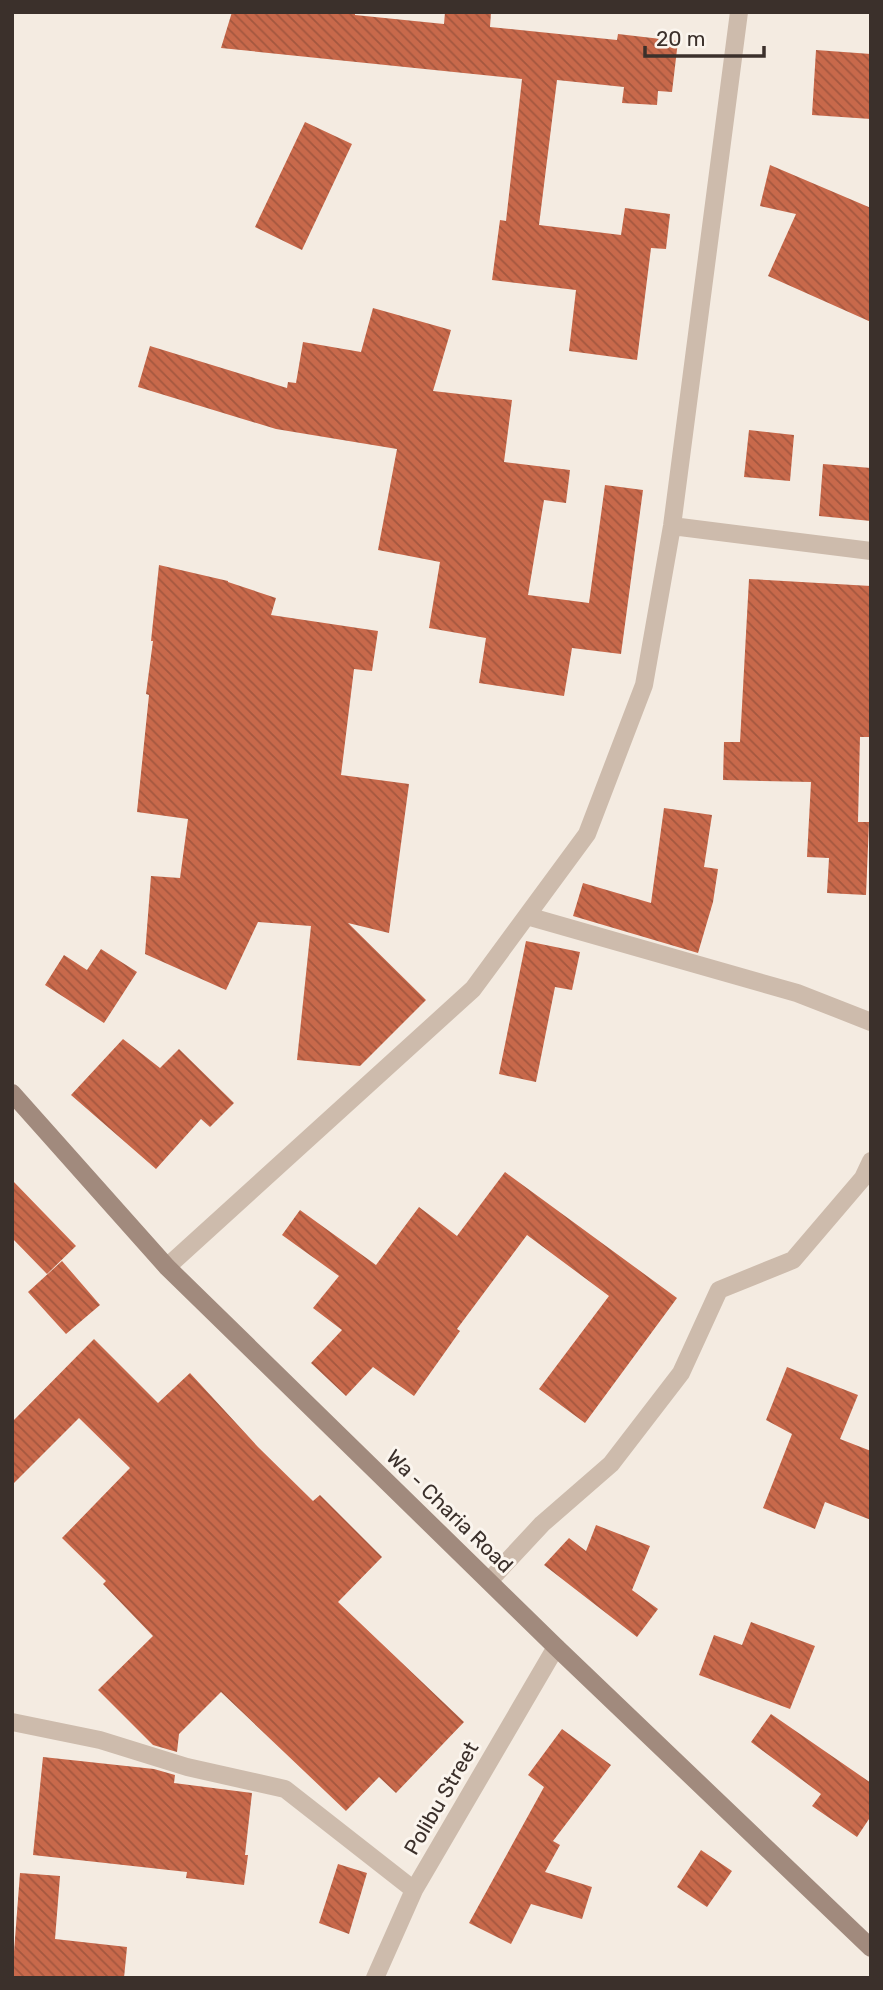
<svg xmlns="http://www.w3.org/2000/svg" width="883" height="1990" font-family="Rubik,sans-serif">
	<style>
		.building { fill: url(#building-back-hatch) }
		.lines { fill: none; stroke-linecap: round; stroke-linejoin: round }
		.street { stroke: #cdbbac; stroke-width: 18 }
		.secondary { stroke: #a18a7d; stroke-width: 18 }
		.labels { text-anchor: middle; dominant-baseline: central; stroke-width: 6; stroke-linejoin: round; paint-order: stroke }
		.street-label { font-size: 21px; fill: #3b302b; stroke: #fbf5ee }
	</style>
	<defs>
		<pattern id="building-back-hatch" width="6" height="6" patternUnits="userSpaceOnUse" patternTransform="scale(1.75)"><rect width="6" height="6" fill="#c8694b"/><path d="M-1 5l2 2M0 0l6 6M5-1l2 2" fill="none" stroke="#a4573f"/></pattern>
	</defs>
	<rect width="100%" height="100%" fill="#f4ebe1"/>
	<path class="building" d="M232,12H355V15L444,24L445,12H491L490,27L617,40L618,34L678,41L672,92L658,91L657,105L622,103L624,87L557,80L539,225L621,235L625,208L670,214L666,249L651,248L637,360L569,351L576,290L492,280L500,220L506,221L522,79L221,48Z
		M816,50L871,54V119L812,115Z
		M305,122L352,144L302,250L255,227Z
		M770,165L871,208V322L768,276L796,214L760,206Z
		M373,308L451,330L433,391L512,400L504,462L570,470L566,503L544,500L528,595L589,603L605,485L643,490L621,654L572,648L564,696L479,683L486,638L429,628L440,562L378,550L397,449L276,429L138,387L150,346L287,388L288,382L296,383L303,342L361,352Z
		M749,430L794,435L790,481L744,477Z
		M823,464L871,468V521L819,516Z
		M159,565L228,581V582L276,598L271,615L378,631L372,671L354,669L341,775L409,784L389,933L348,923L426,1000L360,1066L297,1060L311,926L258,922L226,990L145,954L151,876L180,878L188,819L137,812L149,695L146,694L153,641H151Z
		M749,579L871,586V737H860L858,822H869L866,895L827,893L829,858L807,857L811,782L723,780L724,742H740Z
		M664,808L712,815L704,867L718,869L713,902L698,953L573,916L583,883L651,903Z
		M526,941L580,952L572,990L555,987L536,1082L499,1074Z
		M101,949L137,972L104,1023L45,985L64,955L87,970Z
		M123,1039L160,1068L179,1049L234,1103L210,1127L201,1119L156,1169L71,1095Z
		M505,1172L677,1298L585,1423L539,1389L609,1296L527,1235L457,1329L460,1331L414,1396L373,1367L346,1396L311,1363L342,1330L313,1308L339,1276L282,1235L300,1210L376,1265L419,1207L457,1236Z
		M12,1180L76,1246L47,1274L12,1238Z
		M62,1261L100,1305L66,1334L28,1292Z
		M94,1339L158,1403L190,1373L258,1447L313,1501L320,1495L382,1557L338,1602L464,1722L396,1793L379,1777L346,1811L221,1692L179,1734L177,1752L153,1745L98,1690L153,1636L103,1584L106,1581L62,1538L130,1468L79,1418L12,1485V1422Z
		M787,1367L858,1395L840,1439L871,1451V1520L825,1502L815,1529L763,1508L792,1434L766,1420Z
		M596,1525L650,1546L632,1590L658,1609L637,1637L544,1565L569,1538L586,1551Z
		M751,1622L815,1646L790,1709L699,1675L714,1635L742,1645Z
		M771,1714L871,1783V1816L857,1837L812,1806L821,1794L751,1742Z
		M562,1729L611,1765L553,1841L560,1845L545,1872L592,1887L582,1919L531,1904L511,1944L469,1923L544,1787L528,1775Z
		M43,1757L154,1769L175,1775L174,1783L252,1793L245,1855H248L244,1885L186,1878L187,1872L33,1855Z
		M701,1850L732,1871L707,1907L677,1887Z
		M338,1864L367,1873L349,1934L319,1923Z
		M20,1873L60,1876L55,1939L127,1947L124,1978H12Z"/>
	<g class="lines">
		<path class="street" d="M672,526L871,551
			M527,916L797,993L871,1022
			M167,1267L473,989L587,834L644,685L672,526L739,12
			M489,1581L542,1524L611,1464L681,1373L719,1290L793,1260L863,1178L871,1161
			M12,1722L100,1740L187,1767L285,1789L414,1890
			M375,1978L414,1890L556,1647"/>
		<path class="secondary" d="M12,1093L167,1267L556,1647L871,1948"/>
	</g>
	<g class="labels">
		<g class="street-label">
			<text transform="translate(450 1511) rotate(44)">Wa - Charia Road</text>
			<text transform="translate(441 1798) rotate(-60)">Polibu Street</text>
		</g>
	</g>
	<rect width="883" height="1990" fill="none" stroke="#3b302b" stroke-width="28"/>
	<path d="M645 46v10h119v-10" fill="none" stroke="#3b302b" stroke-width="3.5"/>
	<text x="656" y="46" font-size="21" fill="#3b302b" stroke="#fbf5ee" stroke-width="5" paint-order="stroke">20 m</text>
</svg>
